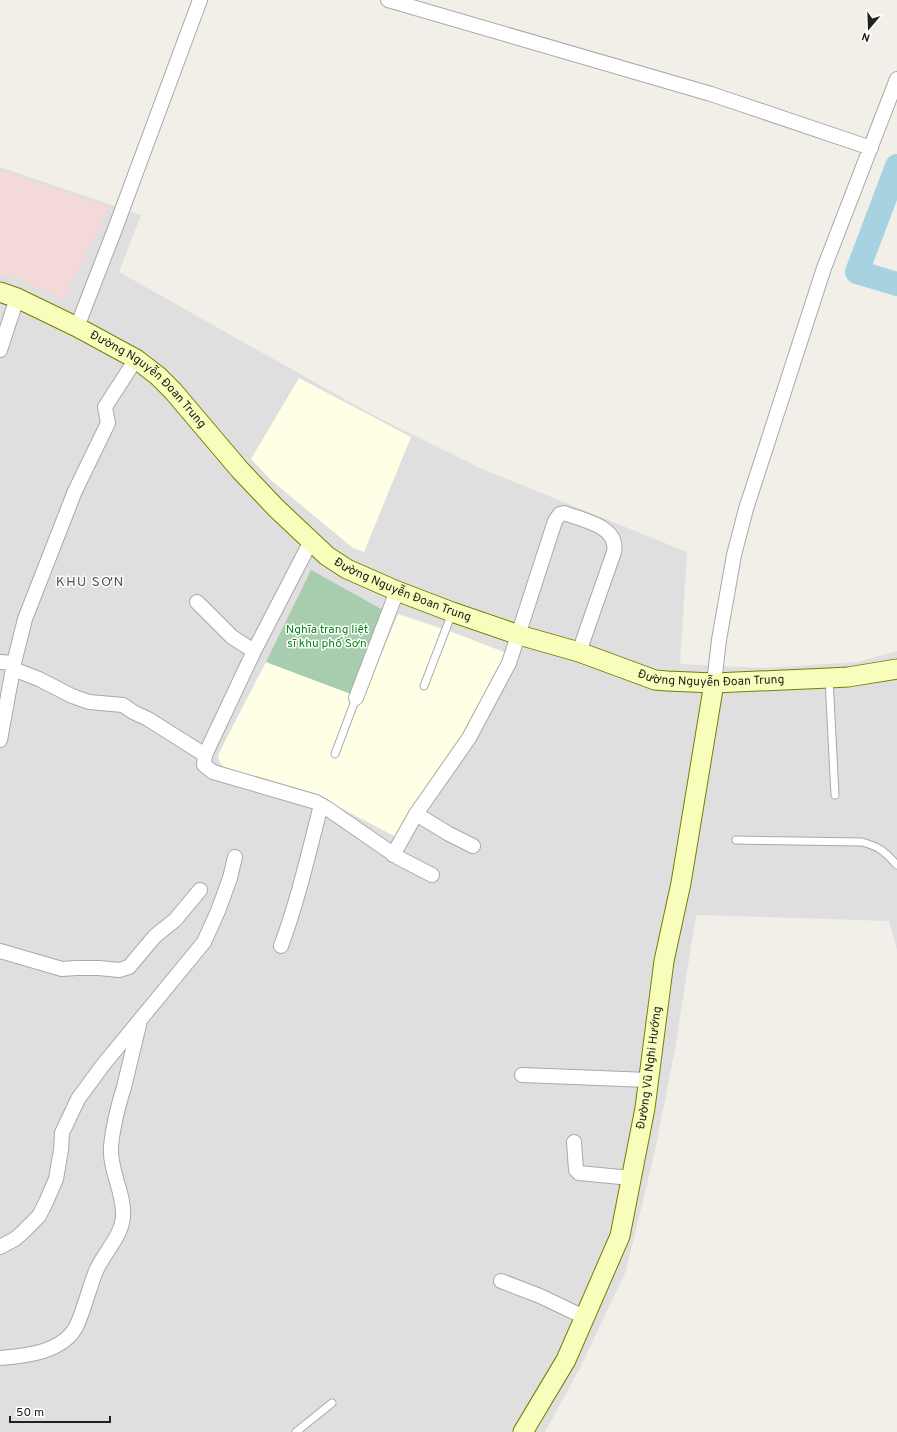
<svg xmlns="http://www.w3.org/2000/svg" width="897" height="1432" font-family="Overpass,sans-serif">
	<style>
		.residential { fill: #e0dfdf }
		.commercial { fill: #f3d9d7 }
		.education { fill: #feffe4 }
		.cemetery { fill: #a8ccae }
		.lines { fill: none; stroke-linecap: round; stroke-linejoin: round }
		.river { stroke: #a7d3e1; stroke-width: 24 }
		.lane-casing { stroke: #a9a9a9; stroke-width: 9 }
		.street-casing { stroke: #a9a9a9; stroke-width: 16 }
		.secondary-casing { stroke: #718100; stroke-width: 21 }
		.lane { stroke: #fff; stroke-width: 7 }
		.street { stroke: #fff; stroke-width: 14 }
		.secondary { stroke: #f8fdbb; stroke-width: 19 }
		.labels { text-anchor: middle; dominant-baseline: central; stroke-width: 3; stroke-linejoin: round; paint-order: stroke }
		.street-label { font-size: 12px; fill: #222; stroke: #fff }
		.park-label { font-size: 12px; fill: #068914; stroke: #fff }
		.quarter-label { font-size: 14px; letter-spacing: 1px; fill: #555; stroke: #fff }
	</style>
	<rect width="100%" height="100%" fill="#f2efe8"/>
	<path class="residential" d="M0,167L141,215L119,272L373,415L482,469L687,552L680,664L762,668L858,662L897,651V950L889,921L696,915L675,1049L654,1155L626,1271L581,1366L545,1432H0Z"/>
	<path class="commercial" d="M0,170L109,207L63,300L20,279L0,275Z"/>
	<path class="education" d="M299,378L411,437L364,552L353,548L272,481L251,459Z
		M398,614L449,631L509,654L465,736L454,746L396,837L337,806L312,796L252,779L225,768L220,763L218,757L220,751L266,662L363,698Z"/>
	<path class="cemetery" d="M311,570L385,611L351,694L266,662Z"/>
	<g class="lines">
		<path class="river" d="M897,166L857,272L897,284"/>
		<defs>
			<path id="lane" d="M829,678L835,795
				M424,686L452,613
				M335,754L356,698
				M736,840L862,842C880,847 884,851 897,865
				M296,1432L332,1403"/>
			<path id="street" d="M388,0L711,94L871,148
				M77,327L115,229L200,0
				M0,350L17,298
				M311,541L254,651L205,755L204,765L213,772L316,802L325,807L399,858L432,875
				M197,602L232,637L254,651
				M0,662L14,663
				M13,669L39,679L72,696L89,702L123,705L133,712L148,719L205,755
				M714,683L719,640L734,555L746,509L824,268L897,79
				M356,698L397,591
				M0,740L14,663L25,619L75,491L108,423L105,407L136,359
				M416,814L449,834L473,846
				M393,855L416,814L469,738L509,663L555,521L560,514L564,513C582,520 619,526 614,552L579,652
				M281,946C298,900 309,852 321,805
				M0,951L62,969L76,968H99L119,970L129,967L155,936L175,920L200,890
				M522,1075L649,1080
				M574,1142L576,1170L579,1173L631,1178
				M0,1247L15,1239L23,1232L39,1216L46,1202L56,1179L61,1150L62,1133L78,1099L103,1065L204,942L218,911L230,878L235,857
				M501,1281L540,1296L584,1317
				M0,1358C27,1356 64,1352 77,1325C85,1307 89,1288 96,1271C104,1252 121,1238 123,1217C125,1194 109,1170 111,1146C113,1126 118,1106 124,1087C129,1066 134,1045 139,1025"/>
			<g id="secondary">
				<path id="s1" d="M0,292L17,298L77,327L136,359L158,376L173,391L240,470L276,508L327,556L347,569L397,591L452,612L519,635L579,652L655,680L667,681L714,683L829,678L848,677L897,669"/>
				<path id="s2" d="M523,1432L566,1360L620,1236L645,1108L664,961L681,883L714,683"/>
			</g>
		</defs>
		<use href="#lane" class="lane-casing"/>
		<use href="#street" class="street-casing"/>
		<use href="#secondary" class="secondary-casing"/>
		<use href="#lane" class="lane"/>
		<use href="#street" class="street"/>
		<use href="#secondary" class="secondary"/>
	</g>
	<g class="labels">
		<g class="street-label">
			<text stroke="none"><textPath href="#s1" startOffset="174">Đường Nguyễn Đoan Trung</textPath></text>
			<text stroke="none"><textPath href="#s1" startOffset="510">Đường Nguyễn Đoan Trung</textPath></text>
			<text stroke="none"><textPath href="#s1" startOffset="834">Đường Nguyễn Đoan Trung</textPath></text>
			<text stroke="none"><textPath href="#s2" startOffset="390">Đường Vũ Nghi Hướng</textPath></text>
		</g>
		<g class="park-label">
			<text x="327" y="630">Nghĩa trang liệt<tspan x="327" dy="14">sĩ khu phố Sơn</tspan></text>
		</g>
		<g class="quarter-label">
			<text x="90" y="582">KHU SƠN</text>
		</g>
	</g>
	<g transform="translate(869 28) rotate(199)" stroke="#ffffff" stroke-width="3" paint-order="stroke">
	<path d="M0-3L7 15L0 10L-7 15Z" fill="#222222"/>
	<text y="-6" font-size="11" font-weight="bold" text-anchor="middle" fill="#222222">N</text>
	</g>
	<path d="M10 1416v6h100v-6" fill="none" stroke="#222222" stroke-width="2"/>
	<text x="16" y="1416" font-size="12" fill="#222222" stroke="#ffffff" stroke-width="3" paint-order="stroke">50 m</text>
</svg>
